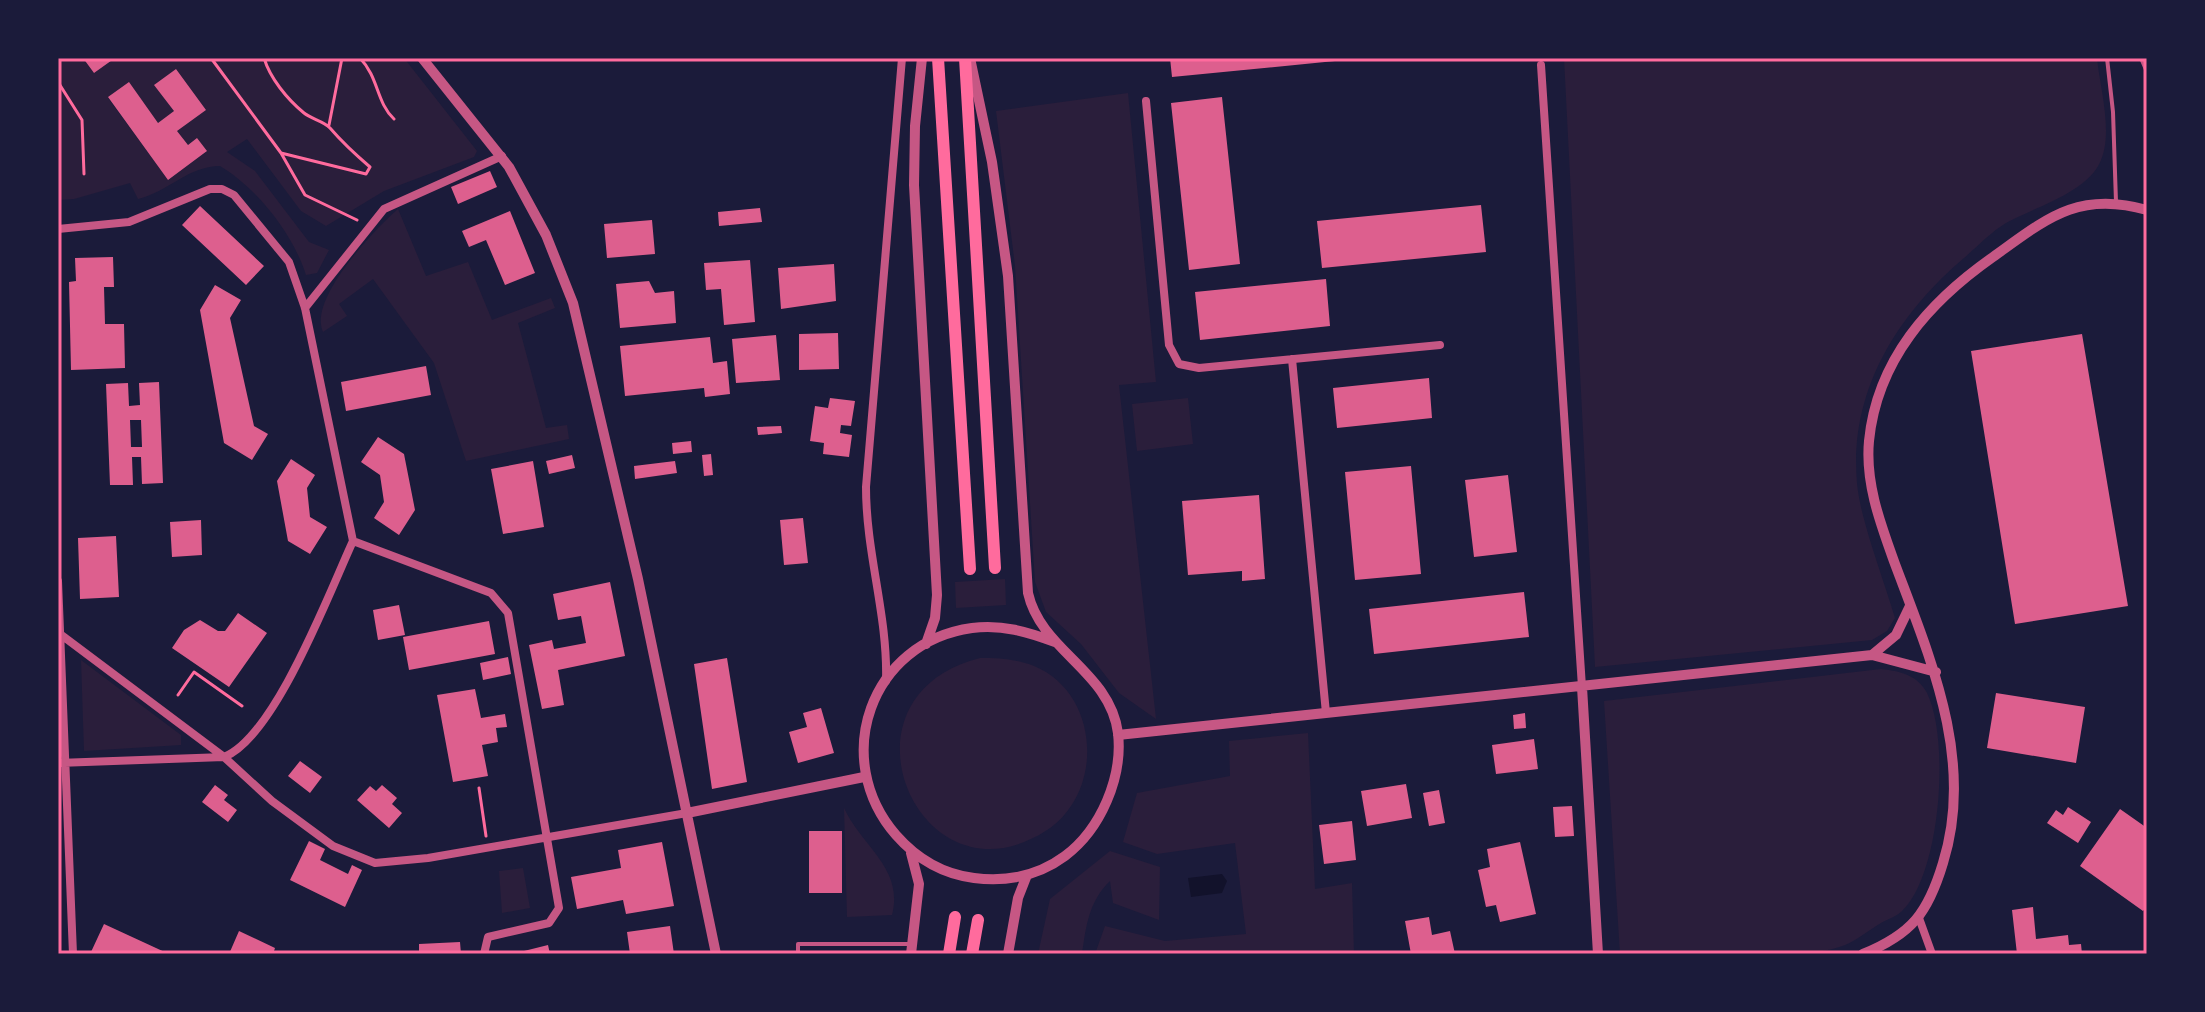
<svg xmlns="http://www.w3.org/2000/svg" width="2205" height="1012" font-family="'PT Sans Narrow',sans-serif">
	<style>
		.green { fill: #2a1e3b; fill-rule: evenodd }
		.water { fill: #12122b }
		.building { fill: #dd5f8e; fill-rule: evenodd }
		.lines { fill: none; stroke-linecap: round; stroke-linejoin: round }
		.path { stroke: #ff6b9d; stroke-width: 3 }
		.service { stroke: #c65784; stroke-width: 4 }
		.minor { stroke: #c65784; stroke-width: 8 }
		.tertiary { stroke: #c65784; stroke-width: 10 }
		.primary { stroke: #ff6b9d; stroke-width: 12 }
		.neatline { fill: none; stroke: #ff6b9d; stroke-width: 3 }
	</style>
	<rect width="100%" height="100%" fill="#1b1b3a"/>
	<path class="green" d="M58,58H83L94,73L115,58H404L477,151L474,157L384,191L326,226L301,211L247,139L227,152L255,171L309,242L329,250L317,273L306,275C293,234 257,188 220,166C188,166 168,192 138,199L130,183L74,199L58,200ZM176,69L206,110L177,131L188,145L197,138L206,152L168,180L108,98L158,123L174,111L155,84Z
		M1564,58H2097C2100,88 2113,132 2101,160C2088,193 2034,207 2006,223C1991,232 1978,246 1964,258C1897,315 1849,391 1857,483C1860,519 1884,580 1895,618L1887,631L1872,640L1595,667Z
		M1128,93L1156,382L1119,385L1156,719L1119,693L1081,644L1046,612L1035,582L1015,266L996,111Z
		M398,209L426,276L468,262L492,320L551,298L555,308L518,323L546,428L567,425L569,439L466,461L434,363L373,279L339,304L347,316L323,332C308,299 374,230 398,209Z
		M1188,398L1193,444L1137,451L1132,404Z
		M1005,579L1006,605L956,608L955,582Z
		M980,658C999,658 1016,659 1034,666C1088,688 1102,760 1071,806C1060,823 1044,834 1024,842C911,888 834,695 980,658Z
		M81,660L181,735V745L84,751Z
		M1881,669C1899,671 1918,675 1927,693C1950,739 1941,874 1902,911C1897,916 1888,919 1881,923C1869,930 1857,940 1845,945C1796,964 1677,954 1620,954L1604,701Z
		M1308,733L1315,889L1352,883L1354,954H1095L1105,926L1165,941L1246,934L1235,843L1157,854L1123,842L1137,793L1230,776L1229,741Z
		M844,808C862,847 904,868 892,915L847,917Z
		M1110,851L1160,867L1159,920L1113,903L1110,881C1089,901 1086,926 1082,954H1038L1050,899Z
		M523,868L530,908L502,913L499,871Z"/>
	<path class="water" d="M1222,874L1227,881L1222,893L1191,897L1188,878Z"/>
	<path class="building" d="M83,58H115L94,73Z
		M1170,58H1334L1335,61L1172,77Z
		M176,69L206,110L177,131L188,145L197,138L207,151L168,180L108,97L129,82L158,123L174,111L154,85Z
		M1222,97L1240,264L1189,270L1171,103Z
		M490,171L497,187L458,204L451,187Z
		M1481,205L1486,252L1322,268L1317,221Z
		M200,206L264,266L246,285L182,225Z
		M760,208L762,222L719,226L718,212Z
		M510,211L535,273L505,285L486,240L469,247L462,231Z
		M652,220L655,254L607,258L604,224Z
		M113,257L114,287H104L105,324H124L125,368L71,370L69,282L76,281L75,258Z
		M750,260L755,322L724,325L721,289L706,290L704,263Z
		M834,264L836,301L781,309L778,268Z
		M1326,279L1330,326L1200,340L1195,292Z
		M649,281L655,293L674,291L676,323L620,328L616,284Z
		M215,285L241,300L230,318L254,426L268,434L252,460L224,443L200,310Z
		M838,333L839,369L799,370V334Z
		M2082,334L2128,606L2015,624L1971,351Z
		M776,335L780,380L736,383L732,339Z
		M710,337L713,363L727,361L730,394L705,397L704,388L625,396L620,346Z
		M426,366L431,395L346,411L341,382Z
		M1429,378L1432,418L1337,428L1333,388Z
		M159,382L163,483L142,484L141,457H132L133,485H110L106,384L128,383L129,406L140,405L139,383ZM130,420H141L142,447H131Z
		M830,398L855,401L851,426L841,425L840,433L852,435L849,457L823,454L824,443L810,441L815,406L828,408Z
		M781,426L782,433L758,435L757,427Z
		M378,437L404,454L415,510L399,535L374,518L384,502L380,475L361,462Z
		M691,441L692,452L673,454L672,443Z
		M711,454L713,475L704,476L702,455Z
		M572,455L575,468L549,474L546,461Z
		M291,459L315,475L307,488L310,517L327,527L310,554L288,541L277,481Z
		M533,461L544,527L503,534L491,469Z
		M675,461L677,473L635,479L634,466Z
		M1411,466L1421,574L1355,580L1345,472Z
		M1508,475L1517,552L1474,557L1465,480Z
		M1259,495L1265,579L1242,581V571L1188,575L1182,501Z
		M803,518L808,563L784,565L780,520Z
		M201,520L202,555L172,557L170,522Z
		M116,536L119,597L80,599L78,538Z
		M610,582L625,656L558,670L564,705L542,709L529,645L552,640L554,649L586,643L581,616L558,620L553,594Z
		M1524,592L1529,637L1374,654L1369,609Z
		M399,605L405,635L378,640L373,610Z
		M238,613L267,633L229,687L172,648L184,630L200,620L218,631H225Z
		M489,621L495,654L409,670L403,637Z
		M508,657L511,674L483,680L480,663Z
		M727,658L747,782L712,789L694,664Z
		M475,689L481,718L505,714L507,727L496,728L498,742L482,745L488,776L453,782L437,695Z
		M1996,693L2085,707L2076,763L1987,748Z
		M821,708L834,753L798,763L789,732L807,727L803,713Z
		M1525,713L1526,728L1514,729L1513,715Z
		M1534,739L1538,769L1496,774L1492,745Z
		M300,761L322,777L310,793L288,776Z
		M1406,784L1412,818L1367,826L1361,791Z
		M215,785L228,795L224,800L237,810L228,822L202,802Z
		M382,785L397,798L392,804L402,813L389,828L357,800L370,786L376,791Z
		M1439,790L1445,823L1429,826L1423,793Z
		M1572,806L1574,836L1555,837L1553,807Z
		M2068,807L2091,822L2078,843L2047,823L2056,810L2063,815Z
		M2120,809L2147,828V906L2143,911L2080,866Z
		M1352,821L1356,860L1324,864L1319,825Z
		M809,831H842V893H809Z
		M309,841L325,849L320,860L348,874L352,865L362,870L345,907L290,880Z
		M662,842L674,906L626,914L623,900L577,909L571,877L621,868L618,850Z
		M1520,842L1536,914L1500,922L1496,905L1486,907L1478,870L1490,867L1487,849Z
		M2033,907L2036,939L2068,935L2069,945L2081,944L2082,954H2017L2012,910Z
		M1429,917L1432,935L1450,931L1455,954H1411L1405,921Z
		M104,924L169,954L91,952Z
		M670,926L674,954H630L627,932Z
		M239,931L275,948L273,954H229Z
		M460,942L461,954H419V944Z
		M548,945L550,954H516V953Z"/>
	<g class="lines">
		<path class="path" d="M211,58L281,153L305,195L357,220
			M264,58C270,78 287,99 304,113C311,119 324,121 330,128C342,142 356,155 370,167L366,174L281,153
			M360,58C379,78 376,102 394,119
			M58,82L82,120L84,174
			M329,125L342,58
			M178,695L194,672L242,706
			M479,788L486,836"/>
		<path class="service" d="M2107,58L2113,112L2116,202
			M2141,58L2147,72
			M798,954V944H910"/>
		<path class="minor" d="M1541,65L1582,687
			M1146,101L1169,345L1179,364L1199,368L1440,345
			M58,229L129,222L210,189H222L234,195L289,262L305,308L353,541
			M305,308L384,209L502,156
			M1292,359L1326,713
			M353,541L491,593L508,613L559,908L549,923L488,937L484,954
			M58,581L73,954
			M60,634L224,757L272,801L333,846L375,863L428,858L687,813
			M886,681C888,616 866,554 866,487L902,58
			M58,763L224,757C275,737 329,593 353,541
			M1919,918L1932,954"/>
		<path class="tertiary" d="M422,58L509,167L546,235L573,303L638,579L716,954
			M922,58L915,126L914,185L937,595L935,618L926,644
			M970,58L992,162L1008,276L1028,593C1041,651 1110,671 1118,733C1123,777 1101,829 1065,856C1038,876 1006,882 974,878C942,874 917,859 896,835C830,759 870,642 972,628C1002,624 1028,632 1055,642
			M1872,655L1896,635L1910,606
			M1582,687L1598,954
			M1118,735L1872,655L1936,672
			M687,813L864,777
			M911,954L919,884L911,853
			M1008,954L1018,898L1027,875
			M1863,954C1912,934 1928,913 1943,863C1975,761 1931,660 1895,564C1881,525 1865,484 1869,441C1877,360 1929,302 1993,257C2046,219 2078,190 2147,210"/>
		<path class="primary" d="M938,58L970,569
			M965,58L995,568
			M949,954L955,917
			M972,954L978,920"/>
	</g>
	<rect width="2205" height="1012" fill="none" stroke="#1b1b3a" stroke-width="120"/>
	<rect x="60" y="60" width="2085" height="892" class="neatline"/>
</svg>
